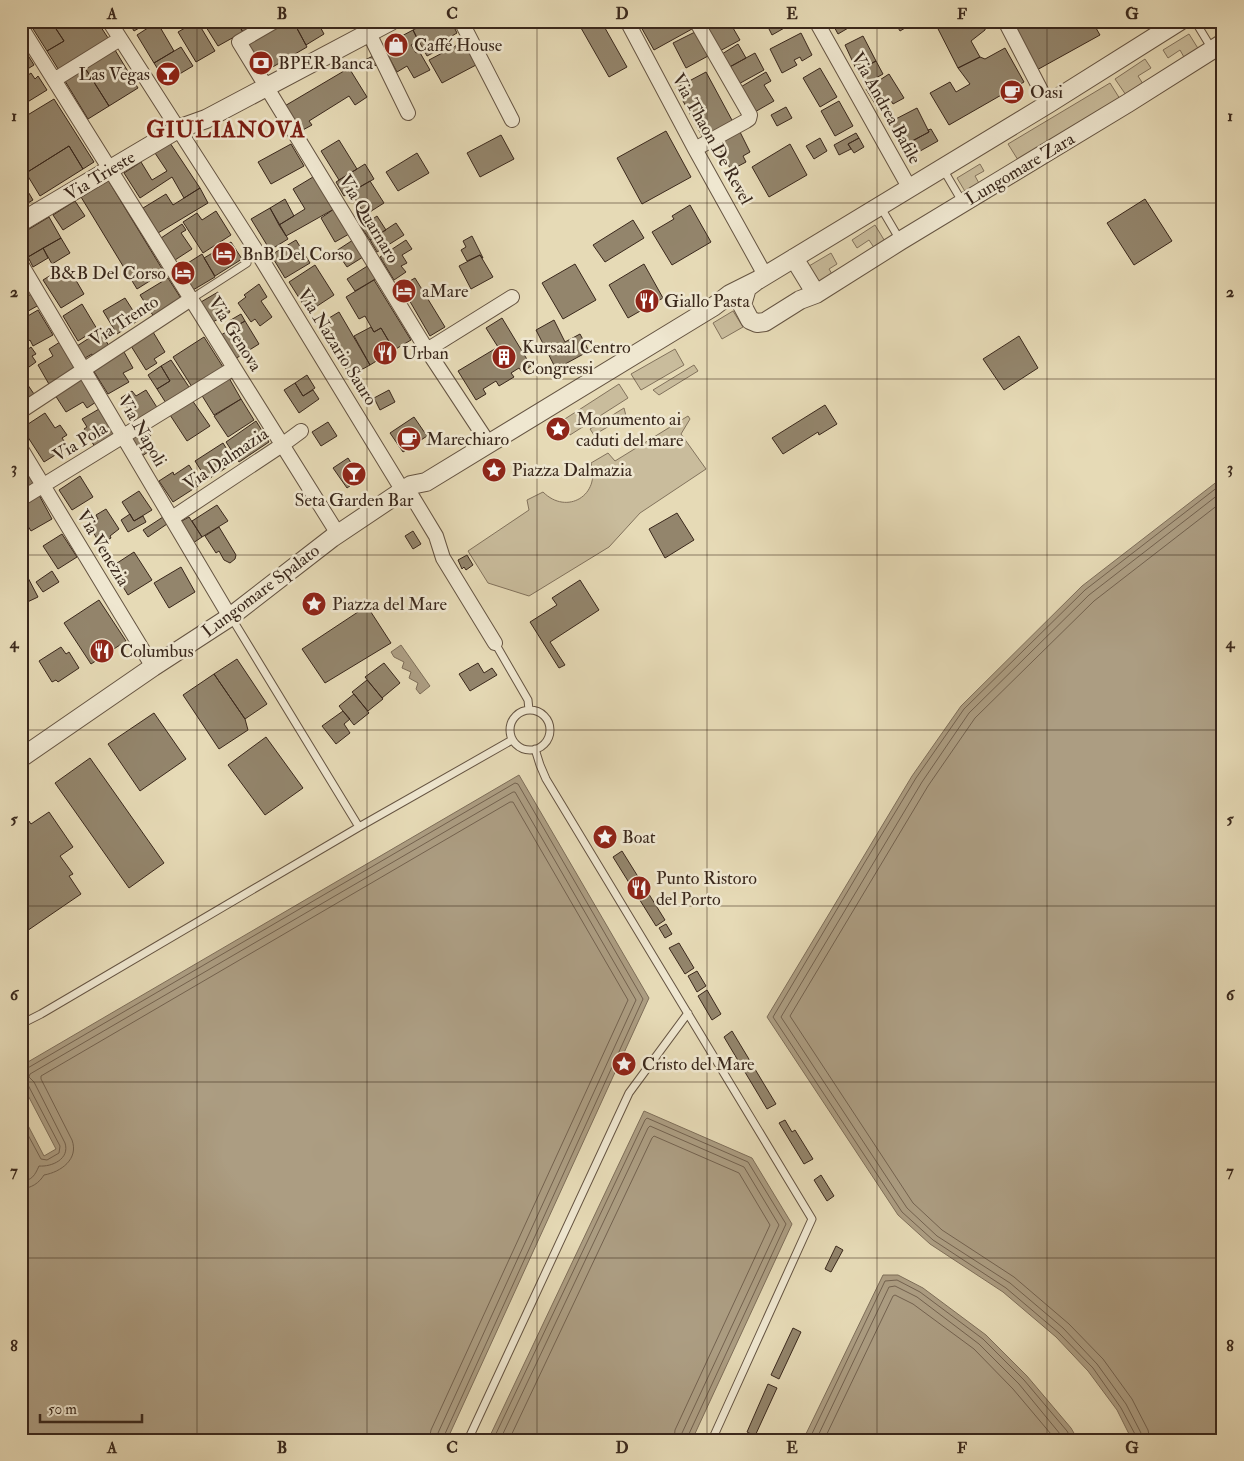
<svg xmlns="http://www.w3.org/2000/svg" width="1244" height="1461" font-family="'IM FELL Double Pica',serif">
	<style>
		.green { fill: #c9bc9c; stroke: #82725c }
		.water { fill: #ac9d82; stroke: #7e6e59 }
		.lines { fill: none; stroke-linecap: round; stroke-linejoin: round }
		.shore { stroke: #73624f; stroke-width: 1 }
		.building { fill: #93856c; stroke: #3a281c }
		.service-casing { stroke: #655442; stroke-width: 9 }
		.minor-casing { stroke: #655442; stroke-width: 16 }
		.tertiary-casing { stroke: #655442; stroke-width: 20 }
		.service { stroke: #efe7d0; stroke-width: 7 }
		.minor { stroke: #efe7d0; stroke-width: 14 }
		.tertiary { stroke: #efe7d0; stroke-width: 18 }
		.grid { fill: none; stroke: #3a281c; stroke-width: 1; stroke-opacity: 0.55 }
		.labels { text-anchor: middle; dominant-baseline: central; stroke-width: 5; stroke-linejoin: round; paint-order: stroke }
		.poi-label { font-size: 18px; fill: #3a281c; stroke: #efe7d0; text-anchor: start }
		.street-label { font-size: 18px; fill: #3a281c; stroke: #efe7d0 }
		.district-label { font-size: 22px; font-weight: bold; letter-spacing: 1px; fill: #7a1f14; stroke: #efe7d0 }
		.neatline { fill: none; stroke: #3a281c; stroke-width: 2 }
		.grid-label { font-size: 16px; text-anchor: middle; font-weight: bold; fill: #3a281c }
	</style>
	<rect width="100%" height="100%" fill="#e6dab6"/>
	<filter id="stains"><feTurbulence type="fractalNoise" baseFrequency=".004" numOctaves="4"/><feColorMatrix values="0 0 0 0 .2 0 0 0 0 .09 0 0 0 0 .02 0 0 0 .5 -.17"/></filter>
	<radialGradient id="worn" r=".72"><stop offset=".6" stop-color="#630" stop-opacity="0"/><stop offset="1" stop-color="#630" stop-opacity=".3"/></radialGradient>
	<path class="green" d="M1189,34L1199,50L1185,59L1180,50L1168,58L1163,50Z
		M1145,59L1151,68L1138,76L1143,84L1126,95L1115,79Z
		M1110,83L1120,99L1018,160L1008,144Z
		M980,164L984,171L975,176L980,185L966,193L957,178Z
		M875,225L886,243L875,249L869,240L857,248L852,240Z
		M831,253L837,264L829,269L832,274L818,282L809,266Z
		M733,311L743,327L722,339L713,323Z
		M675,349L684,365L641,390L631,374Z
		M694,365L698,371L659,395L653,390Z
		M619,384L628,398L570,435L565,428L558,432L554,426Z
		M624,408L626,416L594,435L590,429Z
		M688,416L690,419L681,434L706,469L640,513L609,547L529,596L488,583L468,551L529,510L527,500L543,492C567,516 601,495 591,463L608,453L615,461Z"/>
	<path class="water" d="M1223,477V1440H1132L1117,1410L1088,1371L1056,1337L1003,1292L930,1244L898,1215L767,1017L912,776L961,706L1082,586Z
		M401,645L430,686L420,694L416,689L418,683L409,678L411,672L402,668L404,662L394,657L391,652Z
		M519,775L649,998L447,1440H21V1171L27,1168L21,1158V1112L44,1156L56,1149L21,1082V1066Z
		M644,1111L752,1158L792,1224L692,1440H488Z
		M883,1275H898L923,1288L986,1335L1027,1376L1071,1428L1078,1440H803Z"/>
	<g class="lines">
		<path class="shore" d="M21,1070L26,1069L515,783L518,784L643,999L444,1436L443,1440
			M21,1081L25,1082L28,1085L60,1146L59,1153L47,1160L41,1159L21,1122
			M21,1181C32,1181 35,1175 39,1166C52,1167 70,1159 65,1143L34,1082L29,1077L30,1074L513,792H515L636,1000L438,1433L437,1440
			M21,1189C32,1188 39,1183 44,1175C61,1172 79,1159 72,1140L41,1079V1076L510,802H513L628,1000L431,1430L429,1440
			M493,1440L645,1120L647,1118L748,1162L786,1224L688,1436L687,1440
			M500,1440L648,1128L650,1126L744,1167L779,1225L682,1433L681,1440
			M509,1440L652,1138L654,1136L739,1173L770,1225L675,1430L674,1440
			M809,1440L885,1281L897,1280L920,1292L983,1339L1024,1380L1067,1431L1072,1440
			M816,1440L889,1287L895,1286L917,1297L979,1344L1019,1384L1065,1440
			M824,1440L893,1296L895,1295L913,1304L974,1349L1013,1389L1056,1440
			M1136,1440V1436L1121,1408L1093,1368L1059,1333L1006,1288L933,1240L902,1212L773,1017L865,862L916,778L964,709L1085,590L1223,483
			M1143,1440L1141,1433L1126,1404L1097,1364L1063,1328L1010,1283L937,1236L907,1208L781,1017L922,782L969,713L1089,595L1223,491
			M1150,1440L1148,1430L1132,1399L1103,1359L1069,1324L1014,1277L942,1230L913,1203L790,1016L928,786L975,718L1094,601L1223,501"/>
	</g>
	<path class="building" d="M34,21H51L64,41L47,51L30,24Z
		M68,21H71L74,27L83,21H97L110,41L60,72L47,51L64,41L56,29Z
		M128,21H151L134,31Z
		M197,21L215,51L196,62L178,32Z
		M216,21H236L243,32L218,46L206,27Z
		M236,21H255L256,23L243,32Z
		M283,21H293L307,47L264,72L247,42Z
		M293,21H317L324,34L306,45Z
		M430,21H451L457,33L443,41L446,46L427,56L413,30Z
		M577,21H601L627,67L609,77Z
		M651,21H687L692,29L654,50L641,27Z
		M711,21H729L740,40L718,52L703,26Z
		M765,21H792L793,23L772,35Z
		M831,21H860L838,34Z
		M894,21H917L900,31Z
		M934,21H986L985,30L971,41L980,57L958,68Z
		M1008,21H1092L1100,35L1035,71Z
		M157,22L174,51L154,63L137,35Z
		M413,30L418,41L411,45L416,53L419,51L430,70L414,78L407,66L397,72L383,46Z
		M695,32L708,56L686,68L673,43Z
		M801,33L812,55L802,61L800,57L794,60L797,65L782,73L770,49Z
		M863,36L876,61L857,71L845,45Z
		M463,42L476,65L442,83L429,60Z
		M21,44L34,65L21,73Z
		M738,44L746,58L726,69L722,54Z
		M181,47L193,66L166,82L154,63Z
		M1005,48L1024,82L949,125L930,93L950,82L956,92L970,84L958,68L980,57L985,59Z
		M115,50L138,88L109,106L85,68Z
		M755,53L764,70L735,86L726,69Z
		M373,56L377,65L368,68L365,60Z
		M876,61L883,74L867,83L864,78L862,79L857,71Z
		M85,68L109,106L88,119L65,81Z
		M349,68L367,97L355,105L349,96L309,121L312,125L299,132L283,107Z
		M820,68L837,97L820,107L803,78Z
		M706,72L733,122L703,138L676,88Z
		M766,72L771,81L764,85L774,101L753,113L739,88Z
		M31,73L35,79L38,76L47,90L21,106V80Z
		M889,74L904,98L893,104L890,99L877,107L866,89Z
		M54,99L94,162L83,169L69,146L26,173L21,166V119Z
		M839,101L853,126L835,136L821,111Z
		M786,107L792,118L777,126L771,115Z
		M917,108L929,132L901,147L888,123Z
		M931,129L938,141L906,159L900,147H901L929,132L928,130Z
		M666,131L691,177L642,204L617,158Z
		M740,132L750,152L743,156L746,162L731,170L717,144Z
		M856,133L859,138L848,144L851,149L839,155L834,145Z
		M501,135L514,159L480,177L467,153Z
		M820,138L827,151L814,159L806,146Z
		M859,138L864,147L854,153L848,144Z
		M339,140L357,169L339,180L321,151Z
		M170,143L200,188L184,198L172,177L140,198L124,173L141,162L152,180L167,171L155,153Z
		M291,144L304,166L271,184L258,162Z
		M790,144L807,175L769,197L752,167Z
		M69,146L83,169L40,196L26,173Z
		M417,153L429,173L398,191L386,172Z
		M365,164L374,179L344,196L336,182Z
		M313,177L334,209L286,236L279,225L305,209L293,189Z
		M21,180L33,200L21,207Z
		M108,180L164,272L137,289L81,197Z
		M370,181L384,203L365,215L351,192Z
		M200,188L208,203L158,233L143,208L166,194L173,205Z
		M285,199L294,216L279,225L270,208Z
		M1145,199L1172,241L1134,265L1107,223Z
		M75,201L85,216L63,230L53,215Z
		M690,205L711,242L672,265L652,232L674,219L672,216Z
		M270,208L288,239L270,250L251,219Z
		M334,209L349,234L335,242L321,218Z
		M216,211L231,235L203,253L183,222L197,213L202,220Z
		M377,216L386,230L370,240L361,227Z
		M49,217L61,238L28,257L21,246V234Z
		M633,220L644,238L605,262L593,245Z
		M396,223L404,235L377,252L370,240Z
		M182,224L186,230L181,233L192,249L175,260L161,238Z
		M472,236L483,258H482L480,255L467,261L461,250L466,247L463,241Z
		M61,238L70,253L52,264L43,248Z
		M296,240L310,263L285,278L271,255Z
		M353,240L363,257L347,267L336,251Z
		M406,240L412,249L402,255L407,263L401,266L406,272L394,280L380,257Z
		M231,242L242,259L215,276L204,258Z
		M43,248L48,258L33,267L28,257Z
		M202,254L215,277L193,290L180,268Z
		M480,255L493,277L471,289L459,266Z
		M575,264L596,300L563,319L542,283Z
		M644,264L663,298L628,318L609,285Z
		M67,265L84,294L61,308L43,280Z
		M315,265L334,295L308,312L289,282Z
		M369,265L377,278L355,291L347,279Z
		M168,278L182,300L154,317L140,295Z
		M415,278L445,327L430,336L401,286Z
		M374,280L411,340L394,350L381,328L374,332L365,316L359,319L346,297Z
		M259,284L267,297L261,301L272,317L260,326L255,319L251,322L238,303L246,297L244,295Z
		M218,292L230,312L213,322L201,302Z
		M33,293L39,305L21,315V300Z
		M125,298L139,320L117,334L103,311Z
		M82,304L97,329L78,341L63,316Z
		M38,310L53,335L33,346L30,340L23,344L21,341V320Z
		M339,312L370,365L350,376L319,324Z
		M241,314L245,321L233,328L229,321Z
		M502,318L531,366L522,372L519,368L511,373L514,377L499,386L496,381L483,389L486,394L476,400L458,371L498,347L486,328Z
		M554,320L565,342L580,334L589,351L556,369L536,330Z
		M245,321L259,344L235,359L221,335Z
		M371,327L374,332L381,328L394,350L370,365L354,336Z
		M100,331L109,346L93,356L92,354L85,358L77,346Z
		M153,332L165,352L154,359L157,363L146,370L131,346Z
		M1019,336L1038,368L1004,390L983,359Z
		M204,337L223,367L192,387L173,357Z
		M60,342L77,370L50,386L38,365L53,356L49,349Z
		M21,343H22L27,350L31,347L36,354L32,356L36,362L29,367L21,355Z
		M124,352L133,368L123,373L129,382L108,394L93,370Z
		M171,360L189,387L166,403L157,389L170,381L161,366Z
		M161,366L170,381L157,389L148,375Z
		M21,375L34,394L21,403Z
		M307,375L315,388L303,396L295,383Z
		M82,378L96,402L87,408L83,402L66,412L55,395Z
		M229,378L241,399L214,415L201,394Z
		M295,383L303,396L313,390L319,399L299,413L284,390Z
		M146,390L158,409L137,422L121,398L132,391L136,396Z
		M389,390L395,402L380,410L374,398Z
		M241,399L254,420L228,437L214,416Z
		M192,400L210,426L187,441L170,415Z
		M825,405L837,424L819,435L818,432L783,454L772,438Z
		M99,409L115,434L95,447L84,429L87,427L82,419Z
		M45,413L55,428L60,425L67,435L62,438L68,447L44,462L22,428Z
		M414,417L427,436L403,452L390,433Z
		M256,421L269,442L239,462L226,442Z
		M328,422L337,436L321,446L312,432Z
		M145,429L151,436L144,441L151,450L142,456L131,439Z
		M223,443L235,462L207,480L195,461Z
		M348,458L361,478L347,488L333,468Z
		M24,465L35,482L21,491V467Z
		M189,465L201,484L173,502L159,481L173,472L174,475Z
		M80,476L93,497L72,510L59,490Z
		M139,491L152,510L134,521L122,502Z
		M39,495L52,519L31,531L21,515V506Z
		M217,505L228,521L202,537L192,521Z
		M106,509L119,529L110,536L111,538L100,544L89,525L98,519L96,515Z
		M677,513L694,540L665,558L649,529Z
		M130,514L134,521L143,516L146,522L128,532L121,520Z
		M163,517L167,524L148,537L143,530Z
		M189,517L202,537L193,543L180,522Z
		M219,527L236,555L235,559L230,563L224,560L219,551L216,553L205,536Z
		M413,531L421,544L413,549L405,536Z
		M62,534L77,557L58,569L43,546Z
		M134,552L152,580L128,595L111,567Z
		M467,555L473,565L466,570L464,567L462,569L458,560Z
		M181,567L195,592L169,608L154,583Z
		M52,571L59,582L43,592L36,582Z
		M25,572L38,597L21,605V574Z
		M580,580L599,610L550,642L565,665L559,668L530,622L557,605L552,598Z
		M99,600L126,641L91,664L64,623Z
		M367,606L391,643L325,683L302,649Z
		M61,647L66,654L69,652L79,668L58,682L56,680L52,682L39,661Z
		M237,659L267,704L245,719L214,674Z
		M384,663L400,683L382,698L365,677Z
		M478,663L484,673L492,668L497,675L470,691L459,674Z
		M214,674L245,719L248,730L219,749L183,695Z
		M367,680L383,699L368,711L352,692Z
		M354,694L369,713L354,725L339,706Z
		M343,711L350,719L344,724L350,733L336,744L322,726Z
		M154,713L186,759L140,791L108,744Z
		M266,737L303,788L265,815L228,765Z
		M90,758L164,863L129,888L55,783Z
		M21,810L31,824L49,812L73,847L60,856L73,874L69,876L81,894L21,935Z
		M622,851L665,920L656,926L613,857Z
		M666,924L672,934L665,938L659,928Z
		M679,943L694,968L685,974L669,948Z
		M697,971L706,986L697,992L688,976Z
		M707,990L721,1014L712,1020L698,996Z
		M732,1031L776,1104L767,1109L724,1037Z
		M785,1120L792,1132L795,1130L813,1159L804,1164L779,1123Z
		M821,1175L834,1196L827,1201L814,1180Z
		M836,1246L843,1250L831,1272L825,1269Z
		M793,1328L801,1332L779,1379L771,1375Z
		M768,1384L777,1388L755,1436L747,1432Z"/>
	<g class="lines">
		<defs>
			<path id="service" d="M1195,21L1212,49
				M943,169L963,203
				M880,206L900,240
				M191,299L247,263
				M231,617L359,827
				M495,643L528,700L529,710
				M510 730a20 20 0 1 1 40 0a20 20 0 1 1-40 0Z
				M535,749L540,765L546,779L812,1219L712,1440
				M21,1024L41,1014L359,827L512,740
				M468,1440L629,1093L688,1013"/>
			<path id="minor" d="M109,21L259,255L403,491
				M275,21L239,42L427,350L489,444
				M363,21L408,113
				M461,21L512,120
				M627,21L695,149L765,275
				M816,21L909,187
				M1005,21L1048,104
				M21,27L338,534
				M54,80L120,39
				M695,149L746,121L749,119L750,115L696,21
				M21,264L230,617
				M427,350L512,297
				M21,411L191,299
				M21,449L153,667
				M407,488L436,536L443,558L495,643
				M21,499L234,368
				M172,518L282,445L301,431"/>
			<path id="tertiary" d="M21,222L178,129L206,119L391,21
				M794,258L816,294
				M755,282L747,288L742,305L750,320L757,323L765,322L800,300L816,294L900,241L1128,103L1223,43
				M21,758L153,667L230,617L332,538L411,485L426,482L713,307L730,294L758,280L1048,104L1180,21"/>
		</defs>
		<use href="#service" class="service-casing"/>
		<use href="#minor" class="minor-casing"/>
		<use href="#tertiary" class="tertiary-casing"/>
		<use href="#service" class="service"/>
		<use href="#minor" class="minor"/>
		<use href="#tertiary" class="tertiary"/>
	</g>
	<path class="grid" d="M197,21V1440M367,21V1440M537,21V1440M707,21V1440M877,21V1440M1047,21V1440M21,203H1223M21,379H1223M21,555H1223M21,730H1223M21,906H1223M21,1082H1223M21,1258H1223"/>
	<defs>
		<symbol id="shop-disc" viewBox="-11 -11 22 22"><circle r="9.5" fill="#8f2418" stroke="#efe7d0"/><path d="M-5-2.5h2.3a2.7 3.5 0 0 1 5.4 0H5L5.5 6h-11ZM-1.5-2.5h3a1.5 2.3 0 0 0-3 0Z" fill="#fff"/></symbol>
		<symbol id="bank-disc" viewBox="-11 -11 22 22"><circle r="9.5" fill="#8f2418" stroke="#efe7d0"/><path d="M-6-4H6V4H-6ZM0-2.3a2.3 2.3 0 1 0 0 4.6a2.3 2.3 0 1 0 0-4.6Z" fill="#fff"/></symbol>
		<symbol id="bar-disc" viewBox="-11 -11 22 22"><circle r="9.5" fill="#8f2418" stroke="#efe7d0"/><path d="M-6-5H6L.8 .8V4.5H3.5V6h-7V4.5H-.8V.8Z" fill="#fff"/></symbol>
		<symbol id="cafe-disc" viewBox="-11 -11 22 22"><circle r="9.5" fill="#8f2418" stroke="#efe7d0"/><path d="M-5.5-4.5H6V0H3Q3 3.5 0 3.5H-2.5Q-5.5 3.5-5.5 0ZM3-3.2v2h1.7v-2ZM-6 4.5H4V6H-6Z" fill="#fff"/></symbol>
		<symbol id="hotel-disc" viewBox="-11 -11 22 22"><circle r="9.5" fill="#8f2418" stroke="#efe7d0"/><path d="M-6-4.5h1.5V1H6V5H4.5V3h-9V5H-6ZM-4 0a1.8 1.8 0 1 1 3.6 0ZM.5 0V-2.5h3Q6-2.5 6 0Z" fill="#fff"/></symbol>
		<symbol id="restaurant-disc" viewBox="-11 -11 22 22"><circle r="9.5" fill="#8f2418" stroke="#efe7d0"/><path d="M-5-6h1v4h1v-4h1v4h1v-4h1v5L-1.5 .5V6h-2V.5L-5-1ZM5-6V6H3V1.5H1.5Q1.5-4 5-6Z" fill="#fff"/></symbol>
		<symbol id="building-disc" viewBox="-11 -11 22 22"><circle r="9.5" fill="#8f2418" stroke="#efe7d0"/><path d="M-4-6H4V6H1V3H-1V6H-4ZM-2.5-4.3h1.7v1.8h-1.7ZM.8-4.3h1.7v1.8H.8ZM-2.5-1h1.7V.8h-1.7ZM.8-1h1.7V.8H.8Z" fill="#fff"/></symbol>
		<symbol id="sight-disc" viewBox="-11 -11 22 22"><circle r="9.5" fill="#8f2418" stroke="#efe7d0"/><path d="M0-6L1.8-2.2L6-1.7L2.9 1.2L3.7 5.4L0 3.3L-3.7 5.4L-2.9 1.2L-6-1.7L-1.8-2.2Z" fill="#fff"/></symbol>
	</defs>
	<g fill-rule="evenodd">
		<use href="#shop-disc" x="382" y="31" width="28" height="28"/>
		<use href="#bank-disc" x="247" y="49" width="28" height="28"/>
		<use href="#bar-disc" x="154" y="60" width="28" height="28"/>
		<use href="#cafe-disc" x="998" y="78" width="28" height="28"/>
		<use href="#hotel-disc" x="210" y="240" width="28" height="28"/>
		<use href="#hotel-disc" x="169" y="259" width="28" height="28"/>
		<use href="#hotel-disc" x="390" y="277" width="28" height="28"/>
		<use href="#restaurant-disc" x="633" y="287" width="28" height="28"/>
		<use href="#restaurant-disc" x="371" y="339" width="28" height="28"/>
		<use href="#building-disc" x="490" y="343" width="28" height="28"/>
		<use href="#sight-disc" x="544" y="415" width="28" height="28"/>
		<use href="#cafe-disc" x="395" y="425" width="28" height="28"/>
		<use href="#sight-disc" x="480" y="456" width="28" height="28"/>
		<use href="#bar-disc" x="340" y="460" width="28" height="28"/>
		<use href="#sight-disc" x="300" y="590" width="28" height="28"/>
		<use href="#restaurant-disc" x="88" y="637" width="28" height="28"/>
		<use href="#sight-disc" x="591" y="823" width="28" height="28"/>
		<use href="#restaurant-disc" x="625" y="874" width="28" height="28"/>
		<use href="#sight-disc" x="610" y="1050" width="28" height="28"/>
	</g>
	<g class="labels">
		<g class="poi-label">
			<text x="414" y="45">Caffé House</text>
			<text x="278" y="63">BPER Banca</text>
			<text x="150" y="74" text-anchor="end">Las Vegas</text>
			<text x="1030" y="92">Oasi</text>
			<text x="242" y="254">BnB Del Corso</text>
			<text x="166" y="273" text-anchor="end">B&amp;B Del Corso</text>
			<text x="422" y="291">aMare</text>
			<text x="664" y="301">Giallo Pasta</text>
			<text x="522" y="347">Kursaal Centro<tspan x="522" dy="21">Congressi</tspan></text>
			<text x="402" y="353">Urban</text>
			<text x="576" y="419">Monumento ai<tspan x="576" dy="21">caduti del mare</tspan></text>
			<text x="426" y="439">Marechiaro</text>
			<text x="512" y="470">Piazza Dalmazia</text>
			<text x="354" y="500" text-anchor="middle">Seta Garden Bar</text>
			<text x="332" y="604">Piazza del Mare</text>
			<text x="120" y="651">Columbus</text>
			<text x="622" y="837">Boat</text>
			<text x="656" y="878">Punto Ristoro<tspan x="656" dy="21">del Porto</tspan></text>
			<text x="642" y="1064">Cristo del Mare</text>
		</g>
		<g class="street-label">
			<text transform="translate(886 108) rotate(61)">Via Andrea Bafile</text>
			<text transform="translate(712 139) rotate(61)">Via Thaon De Revel</text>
			<text transform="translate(1020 169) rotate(-31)">Lungomare Zara</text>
			<text transform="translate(100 176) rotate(-31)">Via Trieste</text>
			<text transform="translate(369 219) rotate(59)">Via Quarnaro</text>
			<text transform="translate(124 321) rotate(-33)">Via Trento</text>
			<text transform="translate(235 334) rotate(58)">Via Genova</text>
			<text transform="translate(337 347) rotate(58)">Via Nazario Sauro</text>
			<text transform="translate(142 431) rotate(60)">Via Napoli</text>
			<text transform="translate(80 442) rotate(-31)">Via Pola</text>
			<text transform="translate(226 459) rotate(-34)">Via Dalmazia</text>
			<text transform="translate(103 548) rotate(59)">Via Venezia</text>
			<text transform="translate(261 591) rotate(-37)">Lungomare Spalato</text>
		</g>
		<g class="district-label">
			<text x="226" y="130">GIULIANOVA</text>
		</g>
	</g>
	<rect width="1244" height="1461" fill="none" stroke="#e6dab6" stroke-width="55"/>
	<path d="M40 1414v8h102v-8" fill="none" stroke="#3a281c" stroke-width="2.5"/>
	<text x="48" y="1414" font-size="15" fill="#3a281c" stroke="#efe7d0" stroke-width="4" paint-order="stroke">50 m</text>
	<rect x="28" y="28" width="1188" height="1406" class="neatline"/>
	<g class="grid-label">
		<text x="112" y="19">A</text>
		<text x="282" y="19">B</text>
		<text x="452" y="19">C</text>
		<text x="622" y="19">D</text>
		<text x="792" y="19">E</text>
		<text x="962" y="19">F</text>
		<text x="1132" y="19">G</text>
		<text x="14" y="121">1</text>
		<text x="1230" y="121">1</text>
		<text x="14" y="297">2</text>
		<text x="1230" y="297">2</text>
		<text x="14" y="473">3</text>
		<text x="1230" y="473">3</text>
		<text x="14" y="648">4</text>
		<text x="1230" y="648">4</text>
		<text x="14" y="824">5</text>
		<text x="1230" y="824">5</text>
		<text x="14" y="1000">6</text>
		<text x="1230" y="1000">6</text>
		<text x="14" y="1176">7</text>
		<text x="1230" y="1176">7</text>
		<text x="14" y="1351">8</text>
		<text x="1230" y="1351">8</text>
		<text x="112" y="1453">A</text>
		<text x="282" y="1453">B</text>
		<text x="452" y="1453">C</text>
		<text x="622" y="1453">D</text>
		<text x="792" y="1453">E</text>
		<text x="962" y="1453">F</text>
		<text x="1132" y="1453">G</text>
	</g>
	<rect width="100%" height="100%" filter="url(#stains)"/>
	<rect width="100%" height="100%" fill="url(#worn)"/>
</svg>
